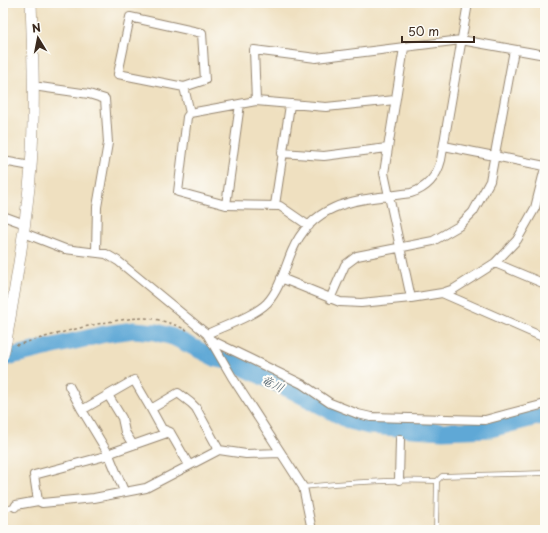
<svg xmlns="http://www.w3.org/2000/svg" width="548" height="533" font-family="'Playpen Sans','Klee One',sans-serif">
	<style>
		.lines { fill: none; stroke-linecap: round; stroke-linejoin: round }
		.river { stroke: #5fa8d6; stroke-width: 17 }
		.lane-casing { stroke: #95856f; stroke-width: 5.5 }
		.street-casing { stroke: #95856f; stroke-width: 10 }
		.secondary-casing { stroke: #95856f; stroke-width: 12 }
		.path { stroke: #95856f; stroke-width: 1.5; stroke-dasharray: 3 3; stroke-linecap: butt }
		.lane { stroke: #fff; stroke-width: 4 }
		.street { stroke: #fff; stroke-width: 8 }
		.secondary { stroke: #fff; stroke-width: 11 }
		.secondary-bridge-casing { stroke: #95856f; stroke-width: 12; stroke-linecap: butt }
		.secondary-bridge { stroke: #fff; stroke-width: 11 }
		.labels { text-anchor: middle; dominant-baseline: central; stroke-width: 4; stroke-linejoin: round; paint-order: stroke }
		.water-label { font-size: 12px; font-style: italic; fill: #495c68; stroke: #fdfcf7 }
	</style>
	<rect width="100%" height="100%" fill="#fdfcf7"/>
	<filter id="ink" filterUnits="userSpaceOnUse"><feTurbulence type="fractalNoise" baseFrequency=".025" numOctaves="2"/><feDisplacementMap in="SourceGraphic" scale="8" xChannelSelector="R" yChannelSelector="G"/><feConvolveMatrix kernelMatrix="1 2 1 2 8 2 1 2 1" color-interpolation-filters="sRGB"/></filter>
	<filter id="wash" filterUnits="userSpaceOnUse"><feTurbulence type="fractalNoise" baseFrequency=".012" numOctaves="4" result="noise"/><feDisplacementMap in="SourceGraphic" scale="16" xChannelSelector="R" yChannelSelector="G"/><feGaussianBlur stdDeviation="0.9" result="paint"/><feColorMatrix in="noise" values="0 0 0 0 0 0 0 0 0 0 0 0 0 0 0 0 0 1.4 0 .05"/><feComposite in="paint" operator="in"/></filter>
	<g filter="url(#wash)">
		<rect width="100%" height="100%" fill="#efe0c0"/>
		<g class="lines">
			<path class="river" d="M3,358L105,334L134,330L156,332L173,337L217,359L232,362L293,391L350,421L369,426L443,431L490,429L545,415"/>
		</g>
	</g>
	<g filter="url(#ink)">
		<g class="lines">
			<defs>
				<path id="lane" d="M303,487C348,482 392,479 437,481L442,476L545,473
					M3,509L15,507
					M3,518L6,530
					M436,530L437,481"/>
				<path id="street" d="M130,17L202,33L205,80L184,87L118,74Z
					M404,48L384,173L411,298
					M40,87L89,94L105,99L108,143L97,207L96,251
					M184,87L190,113
					M256,101L254,50L316,58L461,40L545,55
					M444,146L545,166
					M282,153L324,156L387,148
					M3,161L31,166
					M226,205L240,104
					M275,205L290,105
					M3,216L25,224
					M309,226L280,206L226,205L178,192L187,117L190,113L256,101L326,107L395,100
					M24,233L65,249L106,254L118,261L207,334L232,377L303,487L312,530
					M495,263L545,284
					M281,278L340,302L361,303L411,298L442,293L454,289L495,263L517,240L535,208L545,168
					M442,293L545,338
					M330,299L345,265L357,256L433,241L459,226L473,212L490,181L514,50
					M207,334C224,326 254,316 267,303C280,289 285,267 292,251C315,198 362,200 411,193C427,188 437,176 441,160L468,3
					M211,340L302,384L330,403L358,414L371,417L485,420L545,404
					M108,395L122,418L125,432L133,445
					M151,409L162,429L170,432
					M219,450L246,454L281,453
					M399,480L400,439
					M124,491L109,455L113,452L170,432L189,465
					M38,501L34,475L109,455L82,410
					M15,507L16,505L38,501L42,503L94,498L146,488L219,450L196,408L191,403L178,393L151,409L134,380L82,410L69,386"/>
				<path id="secondary" d="M543,3H545
					M6,341C16,283 26,225 31,167C35,112 33,57 31,3"/>
			</defs>
			<use href="#lane" class="lane-casing"/>
			<use href="#street" class="street-casing"/>
			<use href="#secondary" class="secondary-casing"/>
			<path class="path" d="M16,345C53,335 105,319 143,318C158,318 173,324 187,330"/>
			<use href="#lane" class="lane"/>
			<use href="#street" class="street"/>
			<use href="#secondary" class="secondary"/>
			<defs>
				<path id="secondary-bridge" d="M3,355L6,341"/>
			</defs>
			<use href="#secondary-bridge" class="secondary-bridge-casing"/>
			<use href="#secondary-bridge" class="secondary-bridge"/>
		</g>
	</g>
	<g class="labels">
		<g class="water-label">
			<text transform="translate(273 383) rotate(26)">竜川</text>
		</g>
	</g>
	<rect width="548" height="533" fill="none" stroke="#fdfcf7" stroke-width="16"/>
	<g transform="translate(38 38) rotate(350)" stroke="#fdfcf7" stroke-width="3" paint-order="stroke">
	<path d="M0-3L7 15L0 10L-7 15Z" fill="#3b2a1e"/>
	<text y="-6" font-size="11" font-weight="bold" text-anchor="middle" fill="#3b2a1e">N</text>
	</g>
	<path d="M402 36v6h72v-6" fill="none" stroke="#3b2a1e" stroke-width="2"/>
	<text x="408" y="36" font-size="12" fill="#3b2a1e" stroke="#fdfcf7" stroke-width="3" paint-order="stroke">50 m</text>
</svg>
